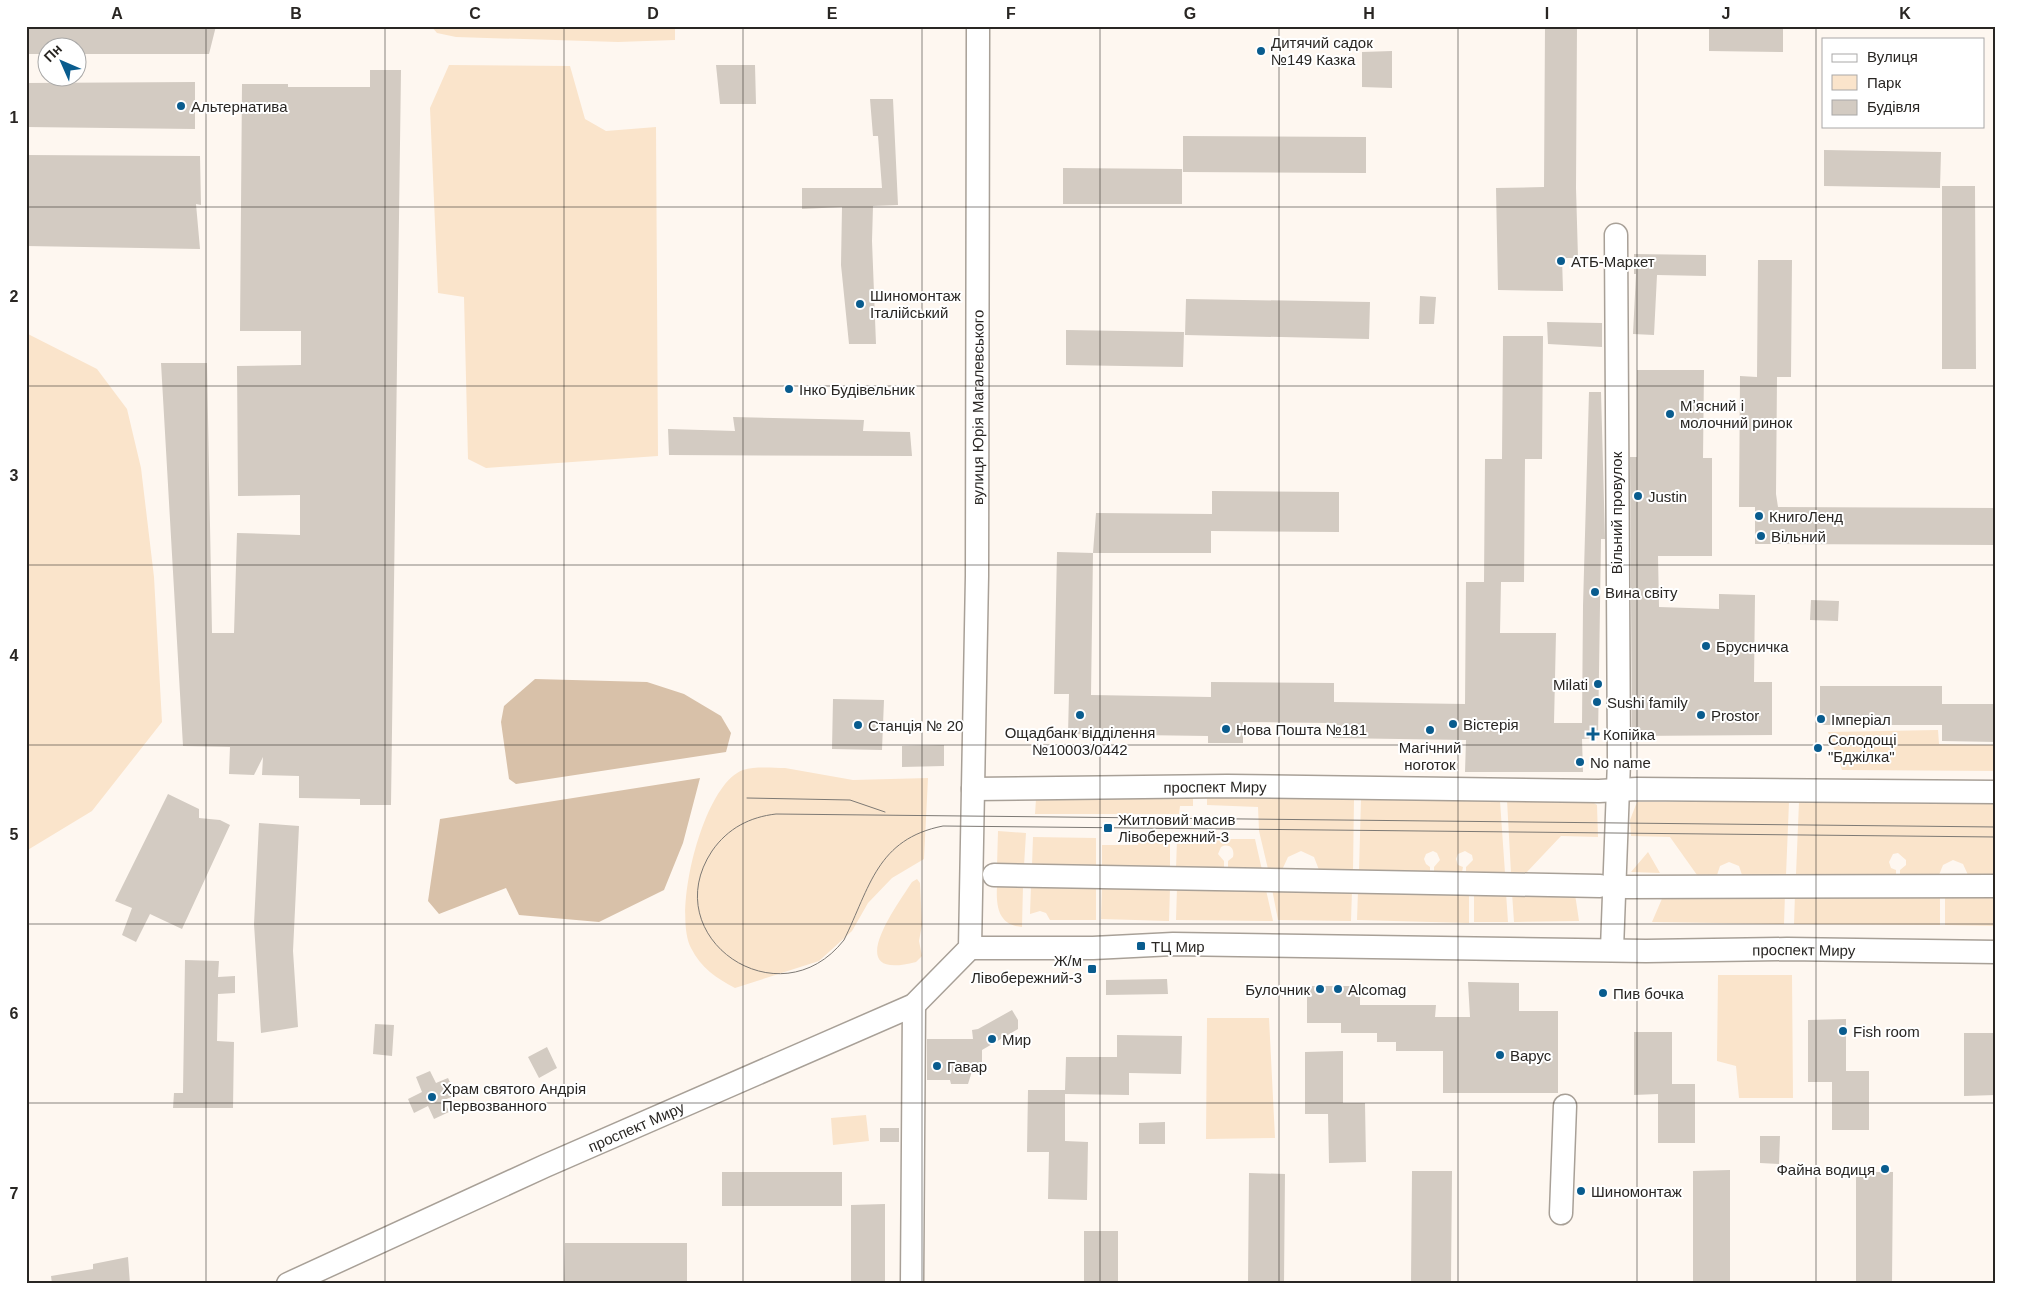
<svg xmlns="http://www.w3.org/2000/svg" width="2022" height="1310" font-family="Arial,sans-serif">
	<style>
		.green { fill: #fae4cb }
		.forest { fill: #d8c1a9 }
		.building { fill: #d3cbc2 }
		.lines { fill: none; stroke-linecap: round; stroke-linejoin: round }
		.minor-casing { stroke: #a8a097; stroke-width: 25 }
		.minor { stroke: #fff; stroke-width: 22 }
		.tram { stroke: #7d7974; stroke-width: 1 }
		.grid { fill: none; stroke: #292623; stroke-width: 1; stroke-opacity: 0.55 }
		.poi-dot { fill: #095c8e; stroke: #fff; stroke-width: 2 }
		.labels { text-anchor: middle; dominant-baseline: central; stroke-width: 4; stroke-linejoin: round; paint-order: stroke }
		.poi-label { font-size: 15px; fill: #292623; stroke: #fff; text-anchor: start }
		.street-label { font-size: 15px; fill: #292623; stroke: #fff }
		.neatline { fill: none; stroke: #292623; stroke-width: 2 }
		.grid-label { font-size: 16px; text-anchor: middle; font-weight: bold; fill: #292623 }
	</style>
	<rect width="100%" height="100%" fill="#fef7f0"/>
	<path class="green" d="M431,26H675V40L618,42L456,37L437,33Z
		M449,65L570,66L585,119L606,131L656,127L658,456L486,468L468,459L464,297L438,293L430,108Z
		M26,333L97,369L127,409L141,468L154,577L162,722L92,811L26,851Z
		M1938,730L1939,744L1996,745V771L1842,770L1828,732Z
		M785,768L853,780L928,778L924,859L892,878L868,903L852,931L819,961L735,988C716,978 701,968 691,948C672,912 703,784 743,770C755,766 773,768 785,768Z
		M1193,798V806H1180L1179,814H1035L1036,799Z
		M1207,798L1354,799L1353,871L1319,870L1314,857L1301,851L1288,857L1282,870L1268,869L1259,831L1258,807L1207,805Z
		M1361,799L1500,801L1505,873L1466,872V867L1473,860L1472,855L1465,851L1458,854L1456,859L1458,865L1463,867L1462,872H1434V867L1440,860L1437,853L1433,851L1426,854L1424,859L1426,864L1430,867V872L1359,871Z
		M1507,800L1591,801L1597,805L1598,837L1561,836L1526,873H1511Z
		M1637,802H1789L1786,875H1742L1739,866L1729,862L1720,866L1717,875H1697L1670,837L1631,836L1630,820Z
		M1799,802L1996,803V875H1968L1963,864L1953,860L1943,865L1939,875L1900,874V870L1906,865V860L1898,853L1893,854L1889,862L1891,868L1896,870V875L1796,874Z
		M998,831L1026,833L1024,866H997Z
		M1033,837L1096,838V867L1032,866Z
		M1139,839H1170V868L1102,867V845H1138Z
		M1177,839H1255L1262,870L1228,869V861L1233,857C1235,848 1229,843 1221,847L1218,854L1224,861V869H1176Z
		M1648,852L1660,873L1631,872Z
		M917,879L920,883L922,925L919,941L922,956L916,962C840,982 896,907 912,882Z
		M997,886H1023L1022,927C998,925 996,906 997,886Z
		M1031,886L1096,888V920H1050L1046,913L1040,911L1030,914Z
		M1102,886L1170,888L1169,921L1101,919Z
		M1177,888L1266,890L1273,921L1176,920Z
		M1272,889L1352,891L1351,921L1278,920Z
		M1358,891L1469,893V923L1357,920Z
		M1474,892L1506,893L1508,922H1474Z
		M1512,893L1575,894L1579,921L1514,922Z
		M1664,894H1785L1784,924L1652,922Z
		M1795,894L1940,895V925L1794,924Z
		M1945,895H1996V926L1945,925Z
		M1718,975H1792L1793,1098H1739L1736,1066L1717,1061Z
		M1207,1018H1269L1275,1138L1206,1139Z
		M866,1115L869,1141L833,1145L831,1118Z"/>
	<path class="forest" d="M535,679L647,682L684,694L721,716L731,733L726,752L516,784L509,779L501,722L504,706Z
		M700,778L683,843L664,890L599,922L519,915L506,888L439,914L428,901L440,819Z"/>
	<path class="building" d="M195,26H216L209,54H78V48H48V54H26V27L194,28Z
		M1545,26H1577L1576,188L1578,258H1562L1563,291L1498,290L1496,188L1544,187Z
		M1709,26H1783V52L1709,51Z
		M1392,51V88L1362,87V52Z
		M716,65H755L756,104H720Z
		M370,70H401L391,805H360V799L299,798V776L262,775L263,757L254,775L229,774L230,747L183,746L161,363H207L212,633H234L237,533L300,535V495L238,496L237,366L301,365V331H240L242,84H288V87H370Z
		M195,82V129L26,127V83Z
		M870,99H893L898,205L873,206L872,241L876,344H849L841,265L842,207L802,209V188H882L878,136H873Z
		M1183,136L1366,137V173L1183,172Z
		M1824,150L1941,152L1940,188L1824,186Z
		M26,155L200,156L201,205L196,204L200,249L26,246Z
		M1063,168L1182,169V204H1063Z
		M1942,186H1975L1976,369H1942Z
		M1634,254L1706,255V276L1657,275L1654,335L1633,334L1636,274H1634Z
		M1758,260H1792L1791,377H1777L1776,494L1778,507L1996,508V545L1755,544V507H1739L1740,376L1757,377Z
		M1420,296L1436,297L1434,324H1419Z
		M1186,299L1370,302L1369,339L1185,335Z
		M1547,322L1602,323V347L1548,344Z
		M1066,330L1184,332L1183,367L1066,365Z
		M1503,336H1543L1542,459H1525L1524,582H1501L1500,633H1556L1554,723H1582L1583,606L1589,392H1601L1605,539H1601L1598,738L1582,739L1583,772H1465L1466,740L1333,738V723L1243,722V743H1208V736L1068,734L1069,694H1054L1057,552L1093,553L1091,695L1211,697V682L1334,683V702L1465,704L1466,582H1484L1485,459H1502Z
		M1637,370H1704L1703,458H1712V556H1658L1659,607L1719,609V594L1755,595L1754,682H1772V735L1632,736L1630,457H1637Z
		M733,417L864,420L863,431L910,432L912,456L669,455L668,429L735,431Z
		M1212,491L1339,492V532L1211,531V553H1093L1096,513L1212,514Z
		M1811,600L1839,601L1838,621L1810,620Z
		M1820,686H1942V704H1996V742L1942,741V725H1820Z
		M833,699L884,700L882,750L832,749Z
		M944,745V766L902,767V746Z
		M168,794L199,809V818L220,820L230,825L182,929L150,914L136,942L122,935L132,908L115,901Z
		M259,823L299,826L293,951L298,1027L261,1033L254,924Z
		M185,960L219,961L218,977L235,976V993L218,994L217,1041L234,1042L233,1108H173L174,1093H183Z
		M1167,979L1168,994L1106,995V980Z
		M1468,982L1519,983V1011H1558V1093H1443V1051H1396V1042H1377V1033H1341V1023H1307V986H1360V1005H1436L1435,1017H1470Z
		M1012,1010L1018,1020V1029L982,1050V1069L973,1068L968,1084H951L950,1080H927V1039H973L972,1030L978,1029Z
		M1846,1019V1071H1869V1130H1832V1082H1808V1020Z
		M375,1024L394,1025L392,1056L373,1054Z
		M1634,1032H1672V1084H1695V1143H1658V1094L1634,1095Z
		M1964,1033H1996V1095L1964,1096Z
		M1117,1035L1182,1036L1181,1074L1129,1073V1095L1065,1094V1141L1088,1142L1087,1200L1048,1199L1049,1152H1027L1028,1090H1065L1066,1057H1117Z
		M547,1047L557,1068L539,1078L528,1057Z
		M1343,1051V1103H1365L1366,1162L1329,1163L1328,1114H1305V1052Z
		M430,1071L436,1083L448,1078L456,1095L444,1100L449,1112L434,1119L428,1106L414,1113L408,1099L422,1092L416,1077Z
		M1165,1122V1144H1139V1123Z
		M880,1128H899V1142H880Z
		M1760,1136H1780L1779,1164L1760,1163Z
		M1730,1170V1284H1693V1171Z
		M1412,1171H1452L1451,1284H1411Z
		M722,1172H842V1206H722Z
		M1856,1172H1893L1892,1284H1856Z
		M1249,1173L1285,1174L1284,1284H1248Z
		M885,1204V1284H851V1205Z
		M1084,1231H1118V1284H1084Z
		M565,1243H687V1281H564Z
		M128,1257L130,1284H52L51,1276L93,1269V1264Z"/>
	<g class="lines">
		<defs>
			<g id="minor">
				<path id="s1" d="M973,789L1227,786L1599,791L1637,789L1996,792"/>
				<path d="M994,875L1600,886"/>
				<path d="M1626,887L1996,886"/>
				<path id="s2" d="M970,948H1093L1173,944L1646,951L1787,949L1996,952"/>
				<path d="M1612,949L1619,761L1616,235"/>
				<path d="M1561,1213L1565,1106"/>
				<path id="s3" d="M288,1284L545,1166L914,1005L970,948L977,576L978,26"/>
				<path d="M912,1284L914,1005"/>
			</g>
		</defs>
		<use href="#minor" class="minor-casing"/>
		<use href="#minor" class="minor"/>
		<path class="tram" d="M747,798L850,800L885,812
			M1996,827L776,814C750,817 728,828 712,851C655,937 779,1023 844,940C870,887 877,839 943,826L1996,837"/>
	</g>
	<path class="grid" d="M206,26V1284M385,26V1284M564,26V1284M743,26V1284M922,26V1284M1100,26V1284M1279,26V1284M1458,26V1284M1637,26V1284M1816,26V1284M26,207H1996M26,386H1996M26,565H1996M26,745H1996M26,924H1996M26,1103H1996"/>
	<g class="poi-dot">
		<circle cx="1261" cy="51" r="5"/>
		<circle cx="181" cy="106" r="5"/>
		<circle cx="1561" cy="261" r="5"/>
		<circle cx="860" cy="304" r="5"/>
		<circle cx="789" cy="389" r="5"/>
		<circle cx="1670" cy="414" r="5"/>
		<circle cx="1638" cy="496" r="5"/>
		<circle cx="1759" cy="516" r="5"/>
		<circle cx="1761" cy="536" r="5"/>
		<circle cx="1595" cy="592" r="5"/>
		<circle cx="1706" cy="646" r="5"/>
		<circle cx="1598" cy="684" r="5"/>
		<circle cx="1597" cy="702" r="5"/>
		<circle cx="1080" cy="715" r="5"/>
		<circle cx="1701" cy="715" r="5"/>
		<circle cx="1821" cy="719" r="5"/>
		<circle cx="1453" cy="724" r="5"/>
		<circle cx="858" cy="725" r="5"/>
		<circle cx="1226" cy="729" r="5"/>
		<circle cx="1430" cy="730" r="5"/>
		<path d="M1590.5 726.5h5v5h5v5h-5v5h-5v-5h-5v-5h5z"/>
		<circle cx="1818" cy="748" r="5"/>
		<circle cx="1580" cy="762" r="5"/>
		<rect x="1103" y="823" width="10" height="10" rx="2.5"/>
		<rect x="1136" y="941" width="10" height="10" rx="2.5"/>
		<rect x="1087" y="964" width="10" height="10" rx="2.5"/>
		<circle cx="1320" cy="989" r="5"/>
		<circle cx="1338" cy="989" r="5"/>
		<circle cx="1603" cy="993" r="5"/>
		<circle cx="1843" cy="1031" r="5"/>
		<circle cx="992" cy="1039" r="5"/>
		<circle cx="1500" cy="1055" r="5"/>
		<circle cx="937" cy="1066" r="5"/>
		<circle cx="432" cy="1097" r="5"/>
		<circle cx="1885" cy="1169" r="5"/>
		<circle cx="1581" cy="1191" r="5"/>
	</g>
	<g class="labels">
		<g class="poi-label">
			<text x="1271" y="42">Дитячий садок<tspan x="1271" dy="17">№149 Казка</tspan></text>
			<text x="191" y="106">Альтернатива</text>
			<text x="1571" y="261">АТБ-Маркет</text>
			<text x="870" y="295">Шиномонтаж<tspan x="870" dy="17">Італійський</tspan></text>
			<text x="799" y="389">Інко Будівельник</text>
			<text x="1680" y="405">Мʼясний і<tspan x="1680" dy="17">молочний ринок</tspan></text>
			<text x="1648" y="496">Justin</text>
			<text x="1769" y="516">КнигоЛенд</text>
			<text x="1771" y="536">Вільний</text>
			<text x="1605" y="592">Вина світу</text>
			<text x="1716" y="646">Брусничка</text>
			<text x="1588" y="684" text-anchor="end">Milati</text>
			<text x="1607" y="702">Sushi family</text>
			<text x="1711" y="715">Prostor</text>
			<text x="1831" y="719">Імперіал</text>
			<text x="1463" y="724">Вістерія</text>
			<text x="868" y="725">Станція № 20</text>
			<text x="1236" y="729">Нова Пошта №181</text>
			<text x="1080" y="732" text-anchor="middle">Ощадбанк відділення<tspan x="1080" dy="17">№10003/0442</tspan></text>
			<text x="1603" y="734">Копійка</text>
			<text x="1828" y="739">Солодощі<tspan x="1828" dy="17">"Бджілка"</tspan></text>
			<text x="1430" y="747" text-anchor="middle">Магічний<tspan x="1430" dy="17">ноготок</tspan></text>
			<text x="1590" y="762">No name</text>
			<text x="1118" y="819">Житловий масив<tspan x="1118" dy="17">Лівобережний-3</tspan></text>
			<text x="1151" y="946">ТЦ Мир</text>
			<text x="1082" y="960" text-anchor="end">Ж/м<tspan x="1082" dy="17">Лівобережний-3</tspan></text>
			<text x="1310" y="989" text-anchor="end">Булочник</text>
			<text x="1348" y="989">Alcomag</text>
			<text x="1613" y="993">Пив бочка</text>
			<text x="1853" y="1031">Fish room</text>
			<text x="1002" y="1039">Мир</text>
			<text x="1510" y="1055">Варус</text>
			<text x="947" y="1066">Гавар</text>
			<text x="442" y="1088">Храм святого Андрія<tspan x="442" dy="17">Первозванного</tspan></text>
			<text x="1875" y="1169" text-anchor="end">Файна водиця</text>
			<text x="1591" y="1191">Шиномонтаж</text>
		</g>
		<g class="street-label">
			<text stroke="none"><textPath href="#s3" startOffset="1306">вулиця Юрія Магалевського</textPath></text>
			<text transform="translate(1616 513) rotate(-90)">Вільний провулок</text>
			<text stroke="none"><textPath href="#s1" startOffset="242">проспект Миру</textPath></text>
			<text stroke="none"><textPath href="#s2" startOffset="834">проспект Миру</textPath></text>
			<text stroke="none"><textPath href="#s3" startOffset="382">проспект Миру</textPath></text>
		</g>
	</g>
	<rect width="2022" height="1310" fill="none" stroke="#ffffff" stroke-width="55"/>
	<rect x="1822" y="38" width="162" height="90" fill="#ffffff" stroke="#a9a8a7"/>
	<rect x="1832" y="54" width="25" height="8" fill="#ffffff" stroke="#a9a8a7"/>
	<text x="1867" y="62" font-size="15" fill="#292623">Вулиця</text>
	<rect x="1832" y="75" width="25" height="15" fill="#fae4cb" stroke="#a9a8a7"/>
	<text x="1867" y="88" font-size="15" fill="#292623">Парк</text>
	<rect x="1832" y="100" width="25" height="15" fill="#d3cbc2" stroke="#a9a8a7"/>
	<text x="1867" y="112" font-size="15" fill="#292623">Будівля</text>
	<g transform="translate(62 62) rotate(315)"><circle r="24" fill="#ffffff" stroke="#a9a8a7"/>
	<path d="M0-4L9 19L0 12L-9 19Z" fill="#095c8e"/>
	<text y="-8" font-size="14" font-weight="bold" text-anchor="middle" fill="#292623">Пн</text>
	</g>
	<rect x="28" y="28" width="1966" height="1254" class="neatline"/>
	<g class="grid-label">
		<text x="117" y="19">A</text>
		<text x="296" y="19">B</text>
		<text x="475" y="19">C</text>
		<text x="653" y="19">D</text>
		<text x="832" y="19">E</text>
		<text x="1011" y="19">F</text>
		<text x="1190" y="19">G</text>
		<text x="1369" y="19">H</text>
		<text x="1547" y="19">I</text>
		<text x="1726" y="19">J</text>
		<text x="1905" y="19">K</text>
		<text x="14" y="123">1</text>
		<text x="14" y="302">2</text>
		<text x="14" y="481">3</text>
		<text x="14" y="661">4</text>
		<text x="14" y="840">5</text>
		<text x="14" y="1019">6</text>
		<text x="14" y="1199">7</text>
	</g>
</svg>
